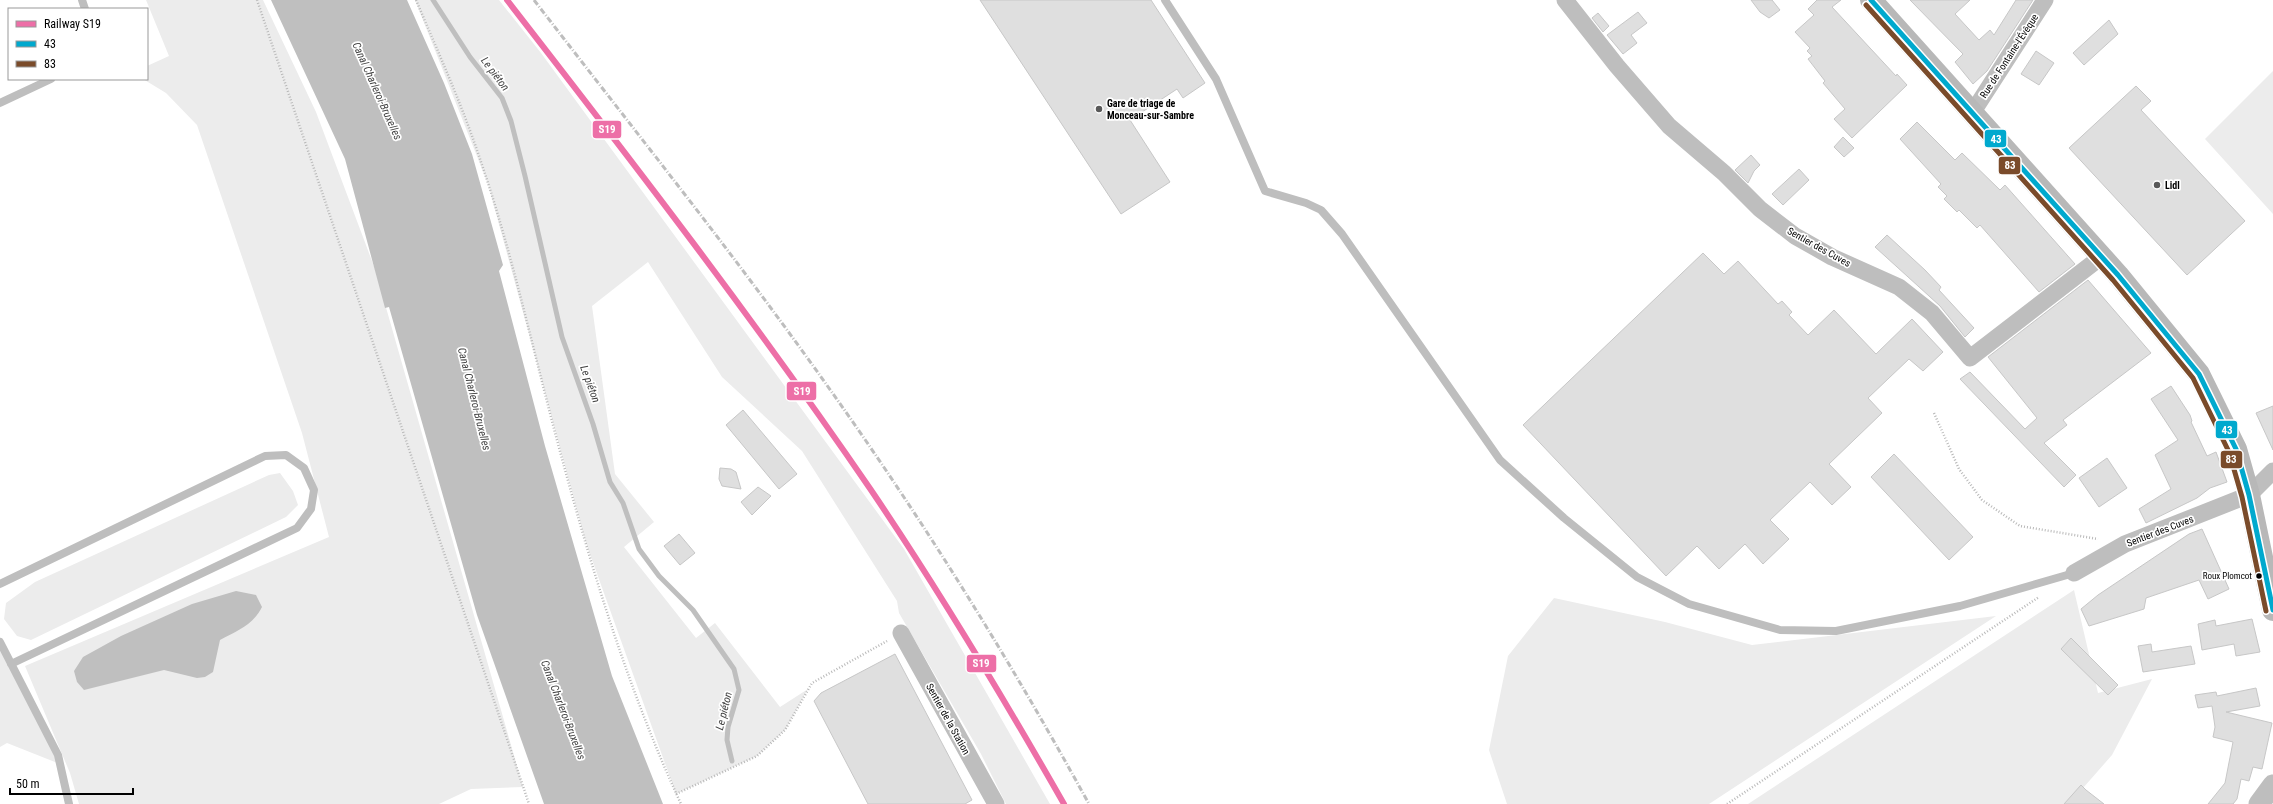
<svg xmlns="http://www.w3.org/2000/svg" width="2273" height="804" font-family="'Roboto Condensed',sans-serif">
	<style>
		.green { fill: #ececec }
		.water { fill: #bfbfbf }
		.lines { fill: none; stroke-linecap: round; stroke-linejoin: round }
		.stream { stroke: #bfbfbf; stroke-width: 5 }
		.building { fill: #dfdfdf; stroke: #c7c7c7 }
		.path { stroke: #b9b9b9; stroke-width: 2.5; stroke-dasharray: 1 2; stroke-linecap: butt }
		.service { stroke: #bebebe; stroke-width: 8 }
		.minor { stroke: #bebebe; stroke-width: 17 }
		.tertiary { stroke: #bebebe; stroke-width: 21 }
		.secondary { stroke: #b8b8b8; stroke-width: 22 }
		.rail { stroke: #bebebe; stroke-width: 3; stroke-dasharray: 6 2 1 2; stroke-linecap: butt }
		.bus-1-casing { stroke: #fff; stroke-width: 8 }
		.bus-2-casing { stroke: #fff; stroke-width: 8 }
		.bus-1 { stroke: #00a9ce; stroke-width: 5 }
		.bus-2 { stroke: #7a4b2a; stroke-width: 5 }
		.rail-1-casing { stroke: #fff; stroke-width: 9 }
		.rail-1 { stroke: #ed6fa7; stroke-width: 6 }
		.poi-dot { fill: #595959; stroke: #fff; stroke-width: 1.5 }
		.bus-dot { fill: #000; stroke: #fff; stroke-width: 1.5 }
		.labels { text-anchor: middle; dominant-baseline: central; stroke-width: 3.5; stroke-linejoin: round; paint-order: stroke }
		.bus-label { font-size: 9px; fill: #000; stroke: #fff; text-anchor: end }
		.street-label { font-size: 10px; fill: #000; stroke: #fff }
		.poi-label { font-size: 10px; font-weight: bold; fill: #000; stroke: #fff; text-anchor: start }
		.water-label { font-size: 11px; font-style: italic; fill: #444; stroke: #fff }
		.line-badge { stroke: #fff; stroke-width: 1.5 }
		.badge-label { font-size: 11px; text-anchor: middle; font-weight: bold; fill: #fff }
	</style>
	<rect width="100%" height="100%" fill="#fff"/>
	<path class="green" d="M146,0H263L316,112L375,269L523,787L471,789L439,804H79L70,773L25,666L329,537L302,433L197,125L166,93L143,79H147V66L169,56Z
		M415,0H499L541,53L904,549L1050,804H1006L981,754L899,613L897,601L802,451L722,377L648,262L592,306L615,474L654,522L624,547L696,638L715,623L780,707L808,689L785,730L757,756L676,794L586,543L488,184Z
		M2273,71V214L2205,139Z
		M280,473L293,491L298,505L286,517L31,640L17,636L4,619L6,603L35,582L269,475Z
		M2074,590L2098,693L2152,679L2112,755L2069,804H1748Z
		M1554,598L1665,622L1752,645L1996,616L1709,804H1507L1489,750L1508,656Z
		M0,641L60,764L7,743L0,747Z"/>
	<path class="water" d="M271,0H407L444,83L472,154L503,265L499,271L545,446L612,676L663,804H544L477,615L389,307L385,308L345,159Z
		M236,591L256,595L262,607C253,625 237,631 220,640L213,672L205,677L197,678L164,670L84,690L77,682L74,671L83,657L121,636L192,604Z"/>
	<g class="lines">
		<path class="stream" d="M433,0L470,57L502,98L511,121L525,176L562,337L593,424L610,482L623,503L639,549L659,576L693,610L734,669L739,690L728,727L727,740L732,761"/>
	</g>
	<path class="building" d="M980,0H1151L1205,83L1183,98L1177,89L1130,120L1170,182L1121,214Z
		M1751,0H1772L1780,10L1769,18L1760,12Z
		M1817,0H1841L1832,7L1896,76L1897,74L1907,85L1852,138L1834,119L1845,109L1823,83L1825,81L1808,59L1812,56L1807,51L1810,48L1795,32L1814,15L1808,9Z
		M1910,0H1970L1955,14L1979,40L1990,30L1994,35L2016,0H2033L1987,71L1973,84L1955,62L1963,54Z
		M1638,12L1647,23L1631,35L1637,43L1623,54L1607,35Z
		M1598,13L1609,26L1603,32L1592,18Z
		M2109,20L2118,34L2084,65L2073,53Z
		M2036,51L2054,63L2039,85L2021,74Z
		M2136,86L2151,101L2141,110L2245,221L2187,275L2069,148Z
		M1917,122L1955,160L1962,153L2000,190L2005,185L2075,264L2039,292L1980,225L1977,228L1959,210L1957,212L1944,199L1947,196L1938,187L1941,184L1900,139Z
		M1843,137L1854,148L1844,157L1834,147Z
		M1751,155L1760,165L1754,171L1748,183L1735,170Z
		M1799,169L1809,180L1783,205L1772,194Z
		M1887,235L1925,270L1941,287L1939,290L1974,328L1965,337L1940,306L1875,247Z
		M1703,253L1724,274L1738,261L1778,304L1782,301L1792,312L1789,315L1808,335L1834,310L1876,354L1912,319L1943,352L1923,371L1909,359L1868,398L1882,413L1829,464L1851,487L1832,505L1810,482L1770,520L1789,539L1763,564L1745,544L1719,569L1697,546L1666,576L1523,425Z
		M2088,280L2151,353L2063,420L2067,425L2044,443L2076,475L2064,487L1960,379L1970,372L2025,429L2037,418L1988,357Z
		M2171,386L2190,415L2192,421L2191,422L2207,456L2216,452L2227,482L2210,488L2197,498L2146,523L2139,509L2171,489L2155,455L2178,440L2151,399Z
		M2273,406V450L2256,413Z
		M743,410L797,474L779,489L726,425Z
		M1894,454L1973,537L1949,560L1871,477Z
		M2107,458L2127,488L2099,507L2079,478Z
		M720,468L731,469L736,472L741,489L722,486L719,479Z
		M758,487L771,496L752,515L741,502Z
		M2202,529L2229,589L2208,599L2199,580L2146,598L2144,609L2089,626L2081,609L2098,595L2189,534Z
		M679,534L695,553L680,565L664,546Z
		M2252,619L2260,652L2236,656L2234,644L2202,650L2198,624L2215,620L2216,626Z
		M2071,638L2118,685L2108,695L2061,649Z
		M2151,644L2152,652L2191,646L2195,664L2143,672L2138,646Z
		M895,654L972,800L965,804H868L814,701L821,693Z
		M2256,688L2260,706L2226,712L2272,723L2262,769L2253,767L2249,781L2241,779L2237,799L2233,804H2208L2225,783L2233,742L2213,737L2215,727L2212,706L2198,708L2195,695L2216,692L2217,696Z
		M2081,785L2086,790L2104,804H2064Z"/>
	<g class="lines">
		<path class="path" d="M257,0L529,804
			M416,0C439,54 463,107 481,162C515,261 536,365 564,466C595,581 631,696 681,804
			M1934,413L1959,469L1982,500L2020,526L2098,539
			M676,794L757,756L785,730L812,683L887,641
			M1727,804L2039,597"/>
		<path class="service" d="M82,0L85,9
			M1165,0L1216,79L1265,191L1306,203L1321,210L1342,234L1500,460L1564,518L1637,577L1689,604L1780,630L1836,631L1960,606L2074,573
			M0,103L51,79
			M0,584L265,456L286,455L304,468L314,490L311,509L297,528L11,664
			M0,642L58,755L69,804"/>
		<path class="minor" d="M1565,0L1617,66L1669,126L1724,173L1760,209L1795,236L1832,257L1899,287L1932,313L1970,358L2101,257
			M1971,111L1978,104L2045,0
			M2074,573L2125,544L2249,495L2273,471
			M901,633L996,804"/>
		<path class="tertiary" d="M2259,804L2273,785"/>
		<path class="secondary" d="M1871,0L2118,275L2199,374L2236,449L2249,495L2273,610"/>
		<path class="rail" d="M534,0C634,130 737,258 831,391C925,523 1011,662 1089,804"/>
		<defs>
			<path id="bus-1" d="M1871,0L2118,275L2199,374L2236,449L2249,495L2273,610"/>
			<path id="bus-2" d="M1866,5L2113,280L2193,378L2229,452L2242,497L2266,611"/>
		</defs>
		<use href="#bus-1" class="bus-1-casing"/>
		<use href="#bus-2" class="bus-2-casing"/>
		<use href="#bus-1" class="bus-1"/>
		<use href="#bus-2" class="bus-2"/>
		<defs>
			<path id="rail-1" d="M507,0C632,161 756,322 871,490C940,592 1003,697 1064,804"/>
		</defs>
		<use href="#rail-1" class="rail-1-casing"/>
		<use href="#rail-1" class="rail-1"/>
	</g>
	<g class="poi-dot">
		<circle cx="1099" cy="109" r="4"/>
		<circle cx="2157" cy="185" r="4"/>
	</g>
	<circle class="bus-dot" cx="2259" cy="576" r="3.5"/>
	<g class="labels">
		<g class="bus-label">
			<text x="2252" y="576">Roux Plomcot</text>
		</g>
		<g class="street-label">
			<text transform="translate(2009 56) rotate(-57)">Rue de Fontaine-l'Évêque</text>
			<text transform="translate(1819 247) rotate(29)">Sentier des Cuves</text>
			<text transform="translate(2160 531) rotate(-21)">Sentier des Cuves</text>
			<text transform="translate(948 719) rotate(61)">Sentier de la Station</text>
		</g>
		<g class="poi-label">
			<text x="1107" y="103">Gare de triage de<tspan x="1107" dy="12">Monceau-sur-Sambre</tspan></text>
			<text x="2165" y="185">Lidl</text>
		</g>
		<g class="water-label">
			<text transform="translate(495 74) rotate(53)">Le piéton</text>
			<text transform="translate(377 91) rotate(66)">Canal Charleroi-Bruxelles</text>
			<text transform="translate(590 384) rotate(70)">Le piéton</text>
			<text transform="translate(474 399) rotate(76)">Canal Charleroi-Bruxelles</text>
			<text transform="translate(563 710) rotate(69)">Canal Charleroi-Bruxelles</text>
			<text transform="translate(724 711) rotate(-76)">Le piéton</text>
		</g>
	</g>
	<g class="line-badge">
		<rect x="592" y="120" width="30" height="19" rx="4" fill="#ed6fa7"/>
		<rect x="1984" y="129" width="23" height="19" rx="4" fill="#00a9ce"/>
		<rect x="1998" y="156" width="23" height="19" rx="4" fill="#7a4b2a"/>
		<rect x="786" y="381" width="31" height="20" rx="4" fill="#ed6fa7"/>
		<rect x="2215" y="420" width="23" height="19" rx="4" fill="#00a9ce"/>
		<rect x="2220" y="450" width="23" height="19" rx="4" fill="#7a4b2a"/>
		<rect x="966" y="654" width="31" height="19" rx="4" fill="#ed6fa7"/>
	</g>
	<g class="badge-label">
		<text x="607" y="133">S19</text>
		<text x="1996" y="143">43</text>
		<text x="2010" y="169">83</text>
		<text x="802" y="395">S19</text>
		<text x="2227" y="434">43</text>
		<text x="2231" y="463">83</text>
		<text x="981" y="667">S19</text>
	</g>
	<rect x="8" y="8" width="140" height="72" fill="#ffffff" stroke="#999999"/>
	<rect x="16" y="21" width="20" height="6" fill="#ed6fa7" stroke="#999999"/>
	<text x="44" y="28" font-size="12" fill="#000000">Railway S19</text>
	<rect x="16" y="41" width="20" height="6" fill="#00a9ce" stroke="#999999"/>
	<text x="44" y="48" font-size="12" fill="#000000">43</text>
	<rect x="16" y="61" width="20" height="6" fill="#7a4b2a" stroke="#999999"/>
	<text x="44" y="68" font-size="12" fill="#000000">83</text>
	<path d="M10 788v6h123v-6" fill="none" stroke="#000000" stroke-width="2"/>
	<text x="16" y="788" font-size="12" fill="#000000" stroke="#ffffff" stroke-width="3" paint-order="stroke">50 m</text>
</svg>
